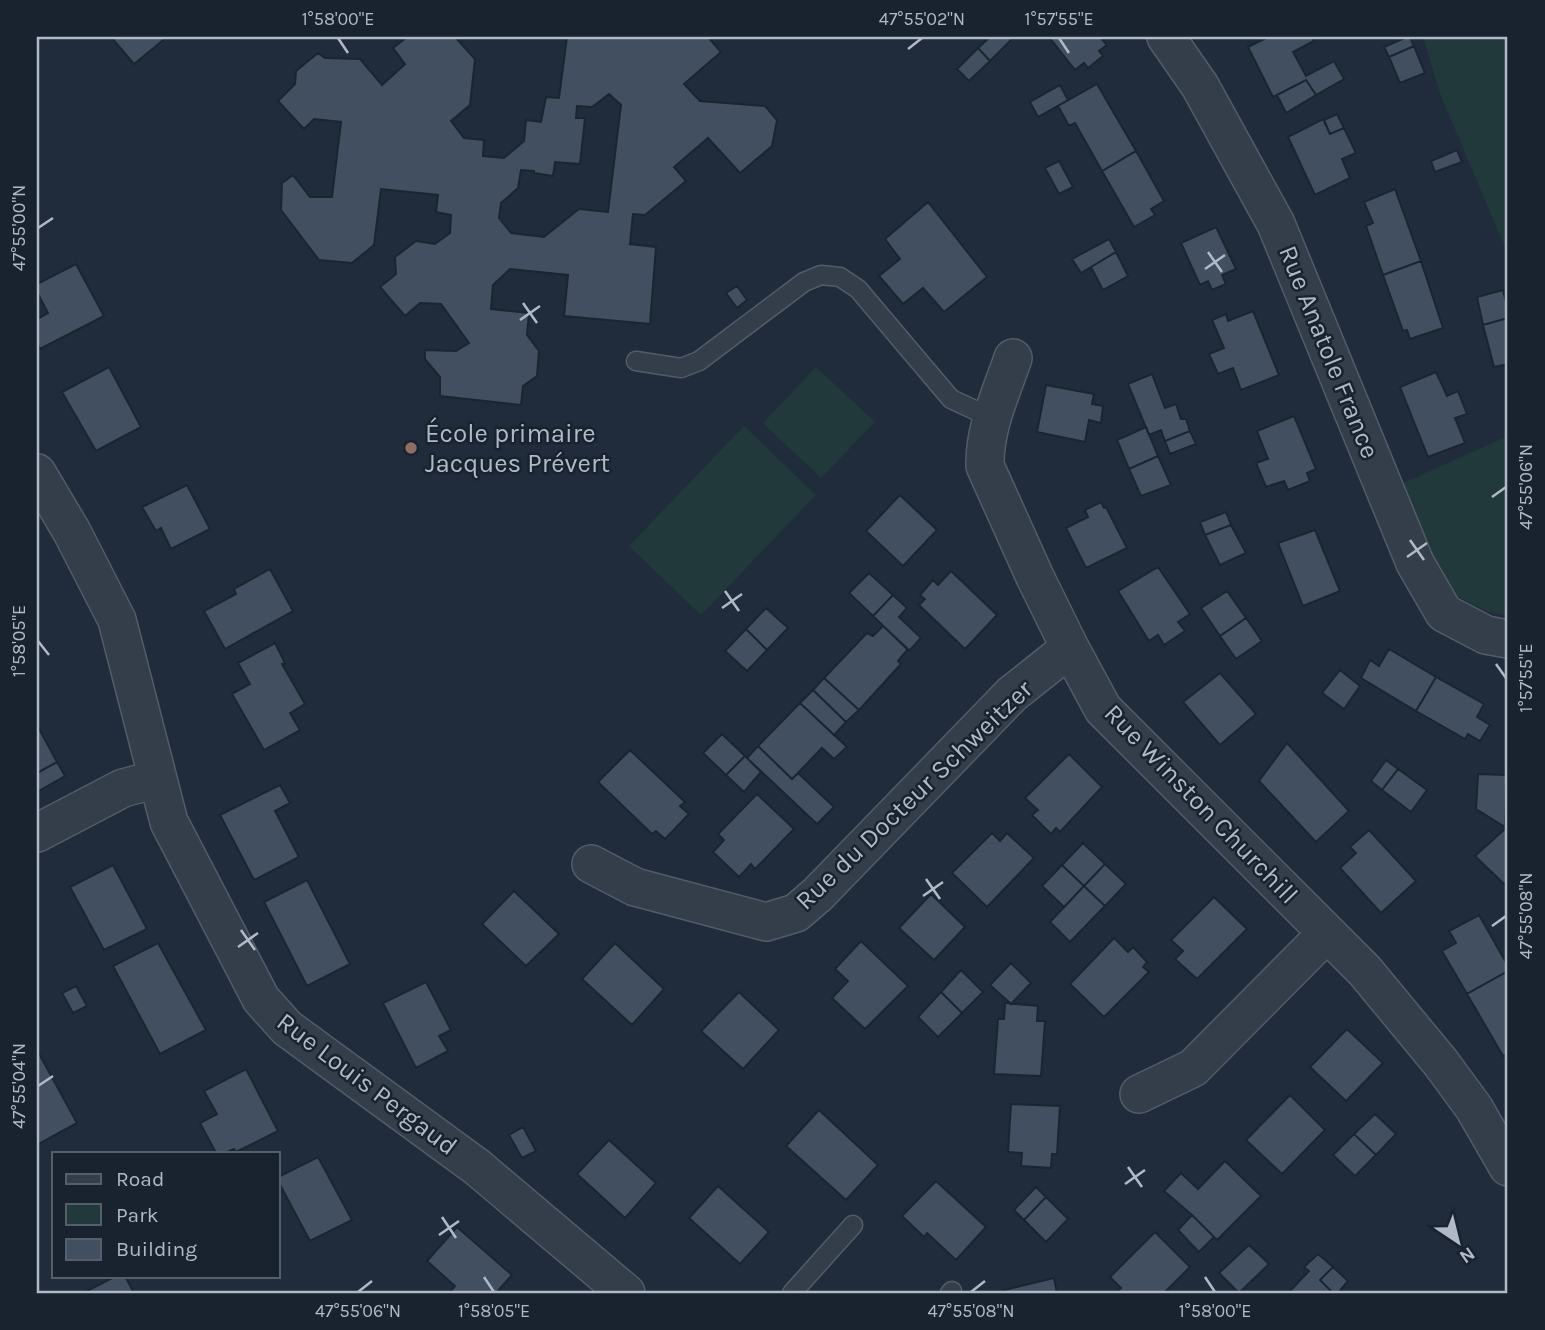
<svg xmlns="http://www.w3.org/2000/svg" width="1545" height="1330" font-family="Karla,sans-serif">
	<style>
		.green { fill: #22393c }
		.building { fill: #414f60; stroke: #1b2532; stroke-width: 2; fill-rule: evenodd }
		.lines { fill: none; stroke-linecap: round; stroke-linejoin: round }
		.service-casing { stroke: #525c69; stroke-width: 21 }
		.minor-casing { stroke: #525c69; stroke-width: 40 }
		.service { stroke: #343e4b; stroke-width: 18 }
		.minor { stroke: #343e4b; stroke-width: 37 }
		.ticks { fill: none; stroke: #afb9c7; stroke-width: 2.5 }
		.education-dot { fill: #8d6e63; stroke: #19232f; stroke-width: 2.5 }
		.labels { text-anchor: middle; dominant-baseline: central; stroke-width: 5; stroke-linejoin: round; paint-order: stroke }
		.street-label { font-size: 26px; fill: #afb9c7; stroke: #19232f }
		.poi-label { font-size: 26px; fill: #afb9c7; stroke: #19232f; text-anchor: start }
		.neatline { fill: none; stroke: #afb9c7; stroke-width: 2.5 }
		.ticks-label { font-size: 18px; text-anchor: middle; fill: #afb9c7 }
	</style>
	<rect width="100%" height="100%" fill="#202c3b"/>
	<path class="green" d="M1423,37H1508V254L1441,96Z
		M816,367L875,422L821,478L763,423Z
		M744,426L816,495L701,615L629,546Z
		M1508,436V616L1488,612L1447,591L1399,485Z"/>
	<path class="building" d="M111,37H167L134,64Z
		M407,37H455L475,59L470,105L451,121L464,138L484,140L483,156L504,158L524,141L526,120L541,122L546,97L559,98L567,37H708L721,52L684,84L700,101L765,106L777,120L772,146L740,173L708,138L674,167L686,181L645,215L633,214L630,244L656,247L650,324L564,316L568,275L510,269L493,285L491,309L529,313L527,335L539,351L537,376L523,386L521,405L440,396V377L425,359V350L456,351L469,343L441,304L420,303L405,316L380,287L396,274L395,257L416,241L435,244L450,233L451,215L436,212L438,195L381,189L374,245L352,263L319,260L281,210L282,183L293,175L310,197H332L341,122L314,119L304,129L278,101L295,84L296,71L318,53L325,58L360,59L382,85L405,64L393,48ZM609,94L621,105L608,212L579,209L544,237L511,233L499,218L501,203L518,188L521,170L534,171V173L553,176L555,162L580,164L585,118H576L577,106L592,107Z
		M990,37H1010L1012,39L990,61L978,48Z
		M1049,37H1100L1107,45L1099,51L1103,56L1088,68L1084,63L1075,70Z
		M1268,37H1312L1314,41L1293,52L1306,76L1334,61L1344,79L1316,95L1306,80L1273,97L1248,47Z
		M1407,37H1410L1414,46L1389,57L1384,47Z
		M1414,46L1425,73L1400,83L1389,57Z
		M978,48L990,61L969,81L957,69Z
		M1306,80L1316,95L1286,113L1277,95Z
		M1097,84L1136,151L1102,171L1075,123L1069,126L1058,106Z
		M1060,85L1068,100L1038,117L1030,102Z
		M1337,114L1344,128L1330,134L1324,120Z
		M1323,119L1330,134L1344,128L1356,153L1342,159L1350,178L1315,195L1288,137Z
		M1457,150L1462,162L1435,172L1431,161Z
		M1136,151L1164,201L1151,209L1155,215L1134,227L1102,171Z
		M1059,161L1073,187L1059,194L1045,168Z
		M1395,189L1421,261L1383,275L1366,226L1373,223L1364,202Z
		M928,202L987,277L944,312L923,288L903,304L879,276L900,259L885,239Z
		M1216,227L1236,269L1222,275L1226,284L1212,290L1208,281L1200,285L1181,243Z
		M1109,239L1116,252L1081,273L1072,259Z
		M1116,252L1128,276L1103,290L1091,267Z
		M1421,261L1443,328L1410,339L1407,330L1403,331L1383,275Z
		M76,264L104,316L40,349L37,343V319L48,313L37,292V284Z
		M737,286L747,300L737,308L726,293Z
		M1503,290L1508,310V318L1483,325L1477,297Z
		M1253,311L1279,375L1241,390L1233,368L1218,374L1209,354L1224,348L1212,320L1226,314L1228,321Z
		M1508,318V364L1494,367L1483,325Z
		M109,367L141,427L96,451L62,392Z
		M1436,372L1447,396L1458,391L1467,414L1455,418L1465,443L1428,457L1400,387Z
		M1152,374L1165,408L1176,404L1181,419H1186L1190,431L1165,441L1161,430L1149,435L1128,384Z
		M1046,385L1094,394L1092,404L1103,406L1101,423L1089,420L1085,442L1037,432Z
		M1294,416L1316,469L1307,473L1310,481L1288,490L1284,481L1266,487L1256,463L1268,459L1257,431Z
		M1146,427L1158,456L1129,469L1117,440Z
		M1190,431L1196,444L1170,454L1165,441Z
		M1158,456L1171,485L1141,496L1129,469Z
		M187,485L210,529L171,549L161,528L156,531L142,507Z
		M900,495L937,530L903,566L866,531Z
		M1101,502L1104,508L1106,507L1127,548L1086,568L1066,528L1088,517L1085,510Z
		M1226,512L1231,525L1205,535L1200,522Z
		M1231,525L1246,553L1220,565L1205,535Z
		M1315,530L1340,591L1303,606L1278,543Z
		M1158,567L1190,614L1178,622L1185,631L1164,645L1158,635L1149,641L1118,591Z
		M270,569L293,611L225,649L204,611L236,594L234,589Z
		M951,571L997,615L965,649L919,605L925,599L920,595L933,580L938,585Z
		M869,573L893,595L873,616L849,593Z
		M1227,591L1246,618L1220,636L1201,608Z
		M893,595L907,608L899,617L921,638L909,651L873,616Z
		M766,608L788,628L767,650L746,629Z
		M1246,618L1262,641L1236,659L1220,636Z
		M883,626L908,649L898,661L901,664L859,710L824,678L867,633L873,636Z
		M746,629L767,650L747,671L725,651Z
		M275,643L285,663L282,664L305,704L290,713L300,730L264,750L232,694L250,684L238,663Z
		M1389,649L1436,677L1416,711L1361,678L1370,660L1379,666Z
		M1340,670L1360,686L1344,709L1322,693Z
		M1220,673L1256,714L1220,745L1183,702Z
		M1436,677L1484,704L1477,717L1490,725L1480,741L1468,734L1465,739L1416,711Z
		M824,678L859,710L846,722L813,690Z
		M813,690L846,722L834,735L800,703Z
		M800,703L847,747L834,759L822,748L792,779L758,746Z
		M37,725L57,762L37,773Z
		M722,734L745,756L726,775L703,753Z
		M1287,743L1349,811L1316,842L1259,781Z
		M758,746L792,779L798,773L834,807L817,824L747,758Z
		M630,750L685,802L680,806L689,814L665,839L656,831L652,834L598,782Z
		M1069,754L1102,787L1060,832L1056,828L1051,834L1032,815L1038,810L1025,798Z
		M1507,754H1508V827L1506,828Z
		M745,756L761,772L744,792L726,775Z
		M1386,760L1398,769L1382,790L1371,781Z
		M57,762L65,776L37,792V773Z
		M1398,769L1427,790L1411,812L1382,790Z
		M1478,774L1506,775L1505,827L1476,809Z
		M280,785L290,803L275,811L299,857L254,880L220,815Z
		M757,794L794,829L755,869L751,864L739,877L713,852L724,840L718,834Z
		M1506,828L1508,833V882L1504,884L1475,856Z
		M1369,830L1416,881L1381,913L1340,868L1356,853L1350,847Z
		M992,833L1000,841L1007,833L1034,858L987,907L952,873Z
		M1083,843L1105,864L1084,886L1062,865Z
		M1105,864L1126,884L1105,906L1084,886Z
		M113,865L147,929L104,950L70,887Z
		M1062,865L1084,886L1064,907L1042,886Z
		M307,880L350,964L307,986L264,902Z
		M1084,886L1105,906L1070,942L1050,922Z
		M514,891L559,934L526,966L482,924Z
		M931,894L965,927L934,960L899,928Z
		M1214,897L1247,929L1197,979L1175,959L1183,951L1171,940Z
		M1479,915L1508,966V971L1467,994L1442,951L1456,943L1449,931Z
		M1114,938L1128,952L1133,947L1147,962L1143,967L1149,972L1104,1017L1070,984Z
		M861,941L908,986L865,1029L832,998L848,981L835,969Z
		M158,943L206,1030L160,1054L113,966Z
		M615,943L664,989L632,1025L582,979Z
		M1011,963L1031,983L1011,1004L990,985Z
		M961,970L983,992L962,1013L941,992Z
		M1508,971V1053L1503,1056L1467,994Z
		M426,982L451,1030L439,1036L448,1051L416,1068L383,1003Z
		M76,986L87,1006L73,1013L62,993Z
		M739,992L779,1030L743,1069L701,1031Z
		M941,992L962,1013L938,1037L918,1017Z
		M1005,1003L1038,1006L1037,1021H1045L1041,1076L994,1074L998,1019H1004Z
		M1347,1029L1383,1063L1346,1101L1310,1067Z
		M37,1050L77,1123L37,1145Z
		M246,1069L278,1131L236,1152L234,1149L225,1153H216L200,1123L217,1114L204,1091Z
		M1290,1095L1325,1130L1282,1174L1246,1140Z
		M1011,1104L1060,1106L1057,1154H1052L1051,1168L1021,1166L1022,1153L1008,1152Z
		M819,1110L878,1165L846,1200L786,1146Z
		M1375,1114L1396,1134L1376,1155L1354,1134Z
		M523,1127L536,1151L522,1158L509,1135Z
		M1354,1134L1376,1155L1355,1176L1333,1155Z
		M609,1140L656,1183L625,1218L577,1174Z
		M318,1157L352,1220L310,1241L278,1181V1177Z
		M1225,1161L1261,1196L1217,1240L1192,1215L1164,1191L1181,1173L1198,1189Z
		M936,1181L986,1227L956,1260L927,1233L924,1237L902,1216Z
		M718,1186L769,1232L740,1264L689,1218Z
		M1036,1187L1046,1197L1024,1220L1014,1210Z
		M1046,1197L1068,1219L1046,1242L1024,1220Z
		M1192,1215L1214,1237L1199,1252L1178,1230Z
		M457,1227L512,1275L496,1293H449L455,1286L427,1261Z
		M1155,1232L1190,1267L1164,1293H1115L1121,1288L1110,1277Z
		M1249,1245L1269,1264L1239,1293L1219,1273Z
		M1318,1254L1333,1267L1320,1280L1333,1293H1288L1309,1271L1304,1267Z
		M1333,1267L1348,1281L1338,1293H1333L1320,1280Z
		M116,1276H125L134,1293H83Z
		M1054,1278L1057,1293H1005L1004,1290Z"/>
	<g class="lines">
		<defs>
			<path id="service" d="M636,361L681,368L699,361L804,282L821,275L840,277L858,289L951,399L992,418
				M792,1293L853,1225
				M950,1293L952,1291"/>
			<path id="minor" d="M1166,37L1200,86L1276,224L1415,563L1444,613L1486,635L1508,639
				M1013,358C1001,393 984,429 985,466L1035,577L1070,648L1103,709L1365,971L1441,1063L1474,1108L1508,1167
				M37,473L72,532L117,620L169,822L261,999L287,1028L477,1167L626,1293
				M37,833L123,788L158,779
				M591,864L635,887L766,922L796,913L818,894L1012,694L1070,648
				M1139,1094L1193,1068L1327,933"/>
		</defs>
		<use href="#service" class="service-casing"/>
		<use href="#minor" class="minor-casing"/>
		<use href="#service" class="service"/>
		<use href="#minor" class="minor"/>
	</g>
	<path class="ticks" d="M338,38L348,53M1059,38L1069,53M908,49L922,38M38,228L53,218M1208,252L1222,272M1205,269L1225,255M523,303L537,323M520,320L540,306M1492,497L1506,487M1410,540L1424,560M1407,557L1427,543M725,591L739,611M722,608L742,594M38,641L49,655M1496,664L1506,678M926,879L940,899M923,896L943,882M1492,926L1506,916M241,930L255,950M238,947L258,933M38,1086L53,1076M1128,1167L1142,1187M1125,1184L1145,1170M442,1217L456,1238M439,1235L459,1221M484,1277L494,1292M1205,1277L1215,1292M358,1292L372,1281M971,1292L985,1281"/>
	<circle class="education-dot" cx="411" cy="448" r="7"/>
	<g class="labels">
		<g class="street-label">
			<text transform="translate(1329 352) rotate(68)">Rue Anatole France</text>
			<text transform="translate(914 795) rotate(-44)">Rue du Docteur Schweitzer</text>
			<text transform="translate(1201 804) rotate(46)">Rue Winston Churchill</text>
			<text transform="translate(367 1084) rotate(37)">Rue Louis Pergaud</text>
		</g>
		<g class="poi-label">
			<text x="425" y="433">École primaire<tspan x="425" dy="30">Jacques Prévert</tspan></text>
		</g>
	</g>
	<rect width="1545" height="1330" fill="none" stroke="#19232f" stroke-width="77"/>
	<rect x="52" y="1152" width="228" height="126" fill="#19232f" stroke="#555f6c" stroke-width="2"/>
	<rect x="66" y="1174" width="35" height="10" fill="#343e4b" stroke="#555f6c" stroke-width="2"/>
	<text x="116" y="1186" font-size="21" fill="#afb9c7">Road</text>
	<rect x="66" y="1204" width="35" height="21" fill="#22393c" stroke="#555f6c" stroke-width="2"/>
	<text x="116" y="1222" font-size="21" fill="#afb9c7">Park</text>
	<rect x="66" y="1239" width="35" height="21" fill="#414f60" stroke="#555f6c" stroke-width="2"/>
	<text x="116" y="1256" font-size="21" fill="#afb9c7">Building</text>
	<g transform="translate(1458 1242) rotate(145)" stroke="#19232f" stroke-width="5" paint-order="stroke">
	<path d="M0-5L12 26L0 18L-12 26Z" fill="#afb9c7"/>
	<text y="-10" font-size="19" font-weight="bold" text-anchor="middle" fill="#afb9c7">N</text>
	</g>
	<rect x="38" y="38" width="1468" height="1254" class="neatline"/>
	<g class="ticks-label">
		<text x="338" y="25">1°58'00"E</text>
		<text x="922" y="25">47°55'02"N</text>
		<text x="1059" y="25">1°57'55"E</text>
		<text transform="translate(19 228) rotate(-90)" y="6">47°55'00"N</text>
		<text transform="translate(1526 487) rotate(-90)" y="6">47°55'06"N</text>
		<text transform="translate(19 641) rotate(-90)" y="6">1°58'05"E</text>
		<text transform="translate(1526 678) rotate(-90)" y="6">1°57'55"E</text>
		<text transform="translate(1526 916) rotate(-90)" y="6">47°55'08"N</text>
		<text transform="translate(19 1086) rotate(-90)" y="6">47°55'04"N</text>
		<text x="358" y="1317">47°55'06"N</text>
		<text x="494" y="1317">1°58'05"E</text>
		<text x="971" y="1317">47°55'08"N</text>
		<text x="1215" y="1317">1°58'00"E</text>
	</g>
</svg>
